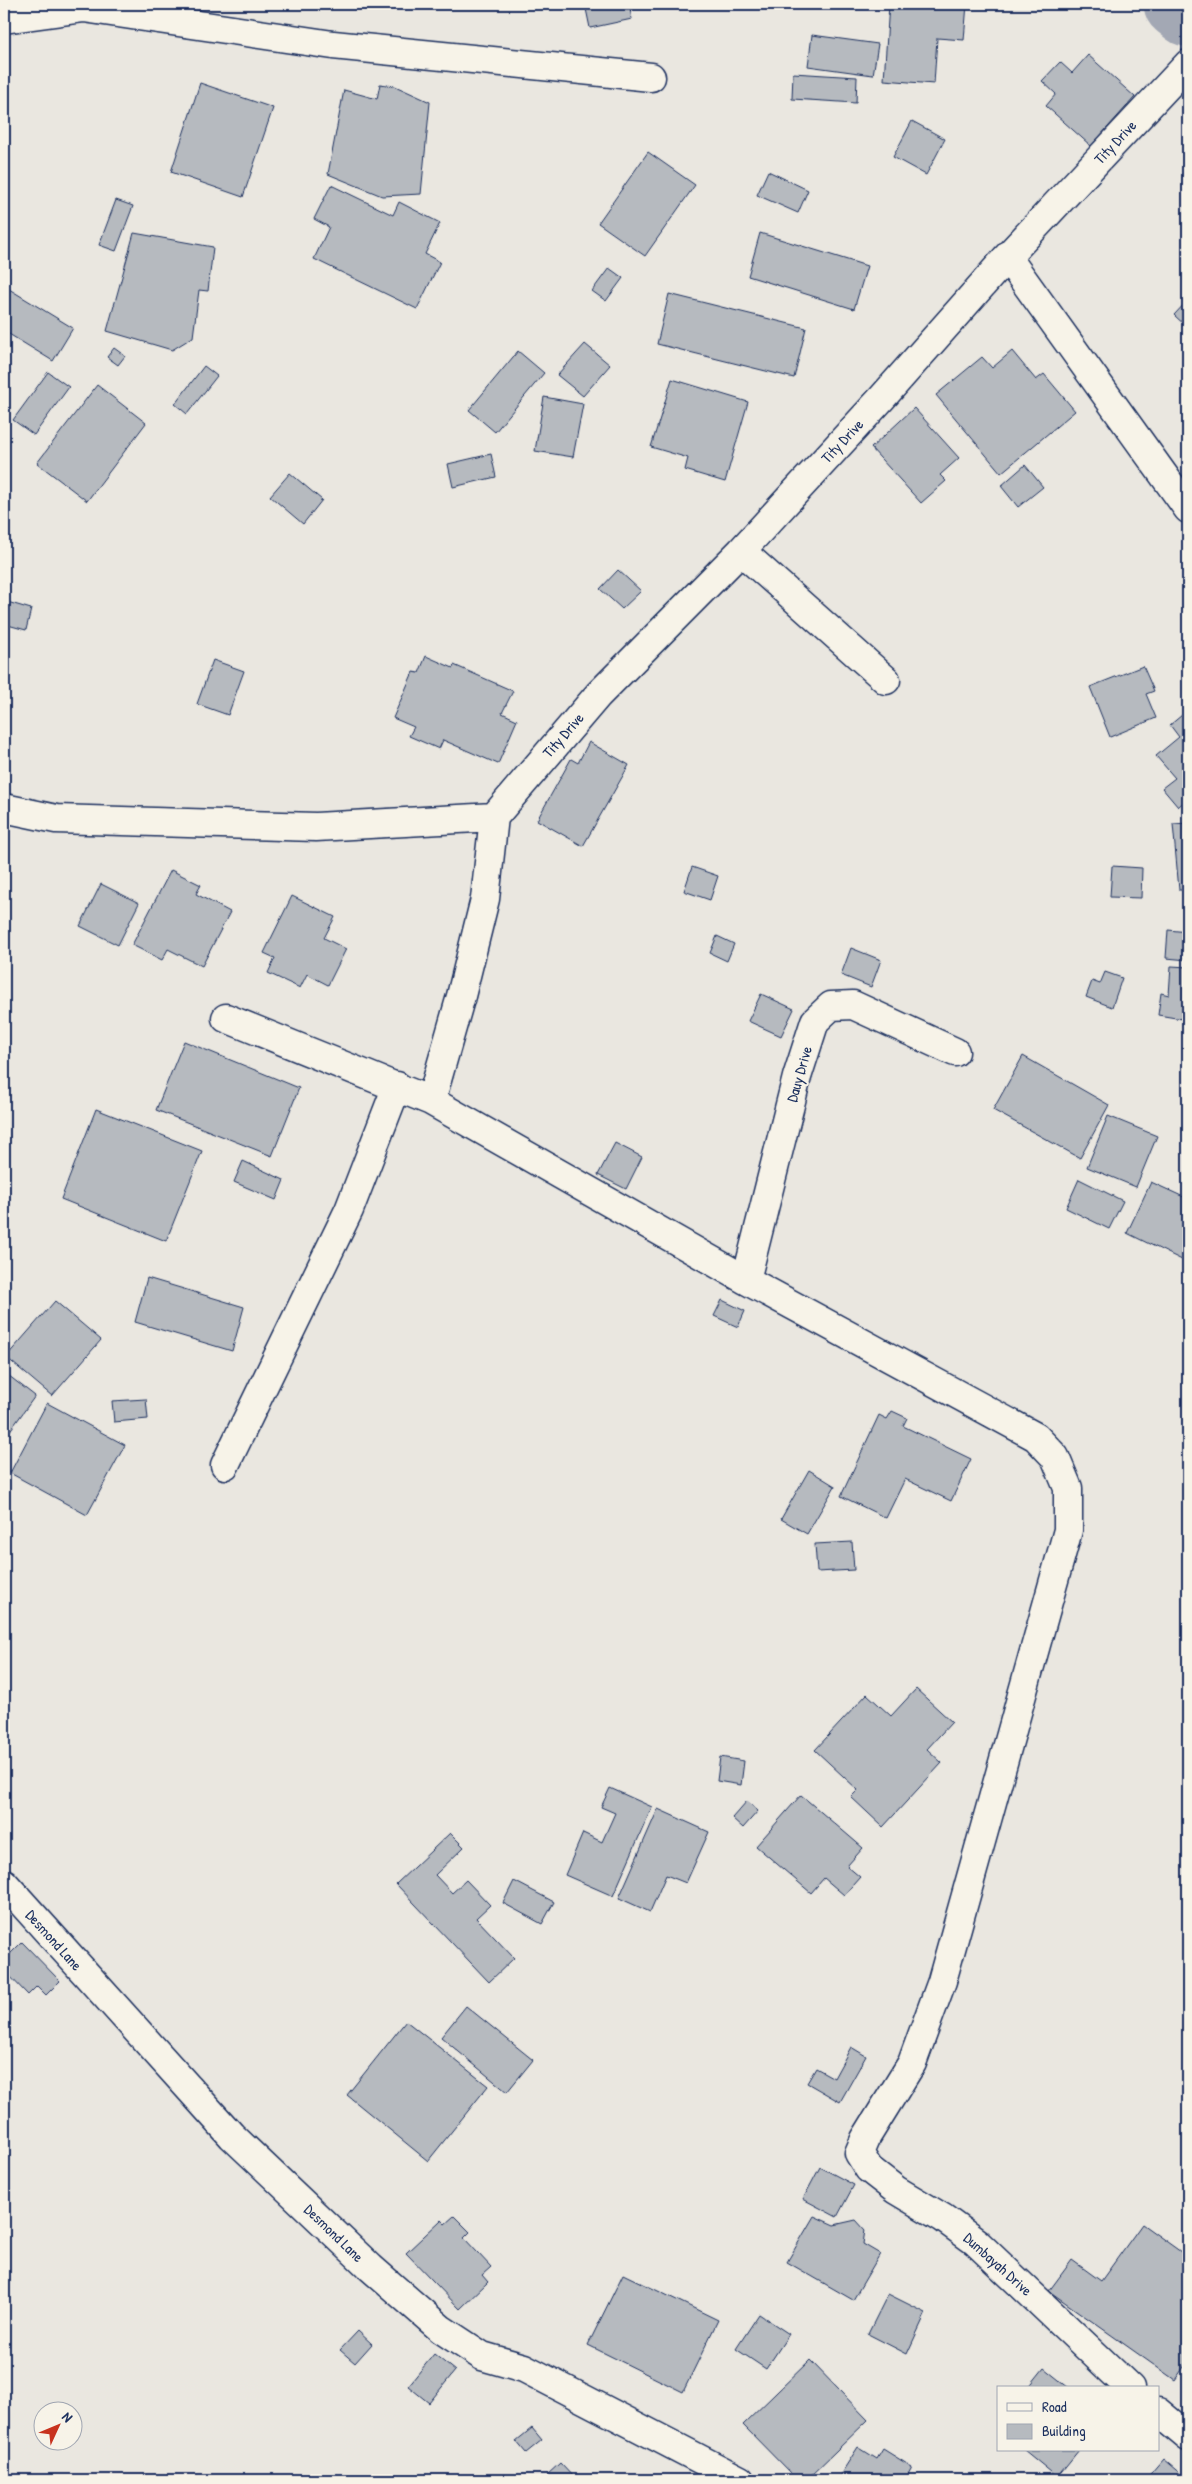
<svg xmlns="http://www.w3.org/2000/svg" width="1192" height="2484" font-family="'Patrick Hand',sans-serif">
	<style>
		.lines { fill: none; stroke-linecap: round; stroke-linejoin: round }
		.river { stroke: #a3a8b4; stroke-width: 69 }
		.building { fill: #b6babf; stroke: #1b2f5e }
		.minor-casing { stroke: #1b2f5e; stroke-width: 31 }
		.minor { stroke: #f7f3e8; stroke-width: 28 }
		.labels { text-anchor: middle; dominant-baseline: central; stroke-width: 4; stroke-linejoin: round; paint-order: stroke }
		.street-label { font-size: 15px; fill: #1b2f5e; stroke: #f7f3e8 }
	</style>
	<rect width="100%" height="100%" fill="#eae7e0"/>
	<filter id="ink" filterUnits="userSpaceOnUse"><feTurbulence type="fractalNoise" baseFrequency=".02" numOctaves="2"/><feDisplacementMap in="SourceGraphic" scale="10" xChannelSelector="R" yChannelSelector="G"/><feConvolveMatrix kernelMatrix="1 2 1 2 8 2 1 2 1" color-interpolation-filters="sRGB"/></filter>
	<g filter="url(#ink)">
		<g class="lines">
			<path class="river" d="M1178,4L1188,12"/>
		</g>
		<path class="building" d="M585,4H629L632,19L590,28Z
			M889,4H967L964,40L937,38L934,84L884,80Z
			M812,35L878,44L873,75L808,66Z
			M1088,55L1135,97L1091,146L1046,106L1056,94L1042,81L1060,62L1072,73Z
			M793,73L857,77L856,103L792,99Z
			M200,83L273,108L243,197L171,172Z
			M380,84L395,86L430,102L421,194L382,196L328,174L344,90L377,99Z
			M912,121L945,139L926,175L893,157Z
			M648,152L695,185L645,256L598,223Z
			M768,171L808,190L798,213L757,195Z
			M331,185L393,215L399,202L440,223L425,254L440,262L417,309L314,259L329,227L314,219Z
			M116,200L133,206L116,251L99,245Z
			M134,233L213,247L208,291L199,290L193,337L172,350L107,331Z
			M760,233L867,266L854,309L748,276Z
			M609,268L623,278L606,301L592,291Z
			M4,286L73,328L53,361L4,331Z
			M669,294L806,328L794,378L657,344Z
			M1188,300V328L1174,315Z
			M585,344L610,365L583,396L557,375Z
			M114,348L125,356L118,365L107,357Z
			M518,351L544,373L495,432L469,410Z
			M1012,351L1036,380L1044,374L1075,411L1001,473L936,395L982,357L992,368Z
			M204,366L217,376L187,414L175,404Z
			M48,372L69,387L34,435L13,420Z
			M672,379L748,402L725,482L685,470L688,458L651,447Z
			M97,385L146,423L87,501L37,463Z
			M544,397L583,404L573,457L535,451Z
			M914,408L959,458L940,475L946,481L921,503L871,448Z
			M491,454L496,477L453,487L448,464Z
			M1025,465L1043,487L1018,507L1001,486Z
			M290,473L322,500L303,524L270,496Z
			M618,570L641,591L622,609L600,589Z
			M4,601L31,609L26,630L4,624Z
			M426,656L453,668L454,665L513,691L502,713L517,720L498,764L443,740L439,749L409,736L414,727L393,718L413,672L419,673Z
			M213,660L244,671L228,715L197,704Z
			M1143,666L1154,691L1146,694L1156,718L1110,737L1090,687Z
			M1188,710V798L1178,807L1162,788L1175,778L1156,756L1179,737L1170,725Z
			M589,742L629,765L583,846L537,820L571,759L578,763Z
			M1188,823V890H1179L1173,824Z
			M1112,866L1142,868L1141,898L1110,897Z
			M692,867L718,876L710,900L684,891Z
			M171,870L201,885L196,894L230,912L202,966L168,949L162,960L132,945Z
			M101,884L139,903L118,945L80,926Z
			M292,896L335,917L324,938L346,949L328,985L307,974L300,988L268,973L275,958L264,953Z
			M1168,930L1188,932V960L1166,958Z
			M717,936L734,944L727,961L710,953Z
			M851,948L881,960L871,987L841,975Z
			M1171,966L1188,967V1020L1158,1015L1161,993L1169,995Z
			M1105,972L1122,978L1112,1007L1086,997L1092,981L1100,984Z
			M761,994L794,1009L781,1036L748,1021Z
			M184,1041L299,1088L272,1156L156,1110Z
			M1023,1056L1109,1105L1080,1158L993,1110Z
			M96,1109L202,1151L166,1241L61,1199Z
			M1108,1116L1157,1136L1136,1187L1087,1167Z
			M615,1143L642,1157L626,1189L598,1175Z
			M243,1161L284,1180L276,1200L234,1182Z
			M1079,1179L1123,1201L1109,1229L1066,1208Z
			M1151,1182L1188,1199V1252L1184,1261L1127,1233Z
			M147,1278L244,1307L232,1351L135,1322Z
			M722,1300L745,1311L738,1327L714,1316Z
			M55,1301L101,1340L52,1396L6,1357Z
			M4,1372L35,1396L4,1439Z
			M146,1399L148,1419L114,1422L112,1401Z
			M47,1403L125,1445L87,1515L10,1473Z
			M892,1411L907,1418L903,1426L971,1459L951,1501L905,1479L886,1518L841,1496L879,1415L887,1419Z
			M809,1470L835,1486L807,1534L781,1519Z
			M852,1542L854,1570L817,1572L815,1544Z
			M916,1689L952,1722L927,1749L942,1763L883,1827L851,1797L858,1790L815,1750L867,1694L891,1716Z
			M720,1757L744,1761L741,1785L717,1781Z
			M610,1788L652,1807L613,1896L565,1875L583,1833L602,1842L615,1813L601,1807Z
			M801,1795L863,1848L847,1866L860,1877L844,1895L824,1878L811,1893L756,1846Z
			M747,1801L758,1811L743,1828L732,1818Z
			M658,1809L709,1832L686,1883L666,1875L650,1912L619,1898Z
			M450,1833L464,1847L435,1875L452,1893L466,1880L490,1905L476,1918L514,1958L489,1982L396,1884Z
			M514,1881L554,1902L542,1924L503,1903Z
			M22,1942L60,1981L46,1995L37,1986L28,1995L4,1970V1960Z
			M466,2006L533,2060L507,2092L441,2037Z
			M406,2021L488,2086L428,2161L347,2095Z
			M851,2047L866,2056L840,2102L807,2083L816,2068L834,2078Z
			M820,2167L854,2185L837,2217L803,2199Z
			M454,2216L470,2232L464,2238L491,2267L482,2275L488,2282L460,2309L406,2253L441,2220L445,2224Z
			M814,2216L834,2225L856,2220L865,2230L863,2244L880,2254L853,2300L787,2262Z
			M1142,2224L1188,2257V2361L1175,2380L1049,2291L1072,2260L1101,2281Z
			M623,2274L718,2320L683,2392L588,2345Z
			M888,2294L926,2313L907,2354L868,2334Z
			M759,2314L789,2334L766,2369L736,2349Z
			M358,2331L372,2344L355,2363L340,2350Z
			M434,2354L455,2371L429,2403L408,2386Z
			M810,2360L868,2420L806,2480H797L743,2425Z
			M1044,2368L1069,2388H1028Z
			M532,2428L542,2440L526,2453L516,2441Z
			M858,2447L877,2459L883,2449L912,2467L905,2480H837Z
			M1024,2450H1079L1057,2477Z
			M1163,2459L1188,2480H1145Z
			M560,2463L575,2479L573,2480H552L547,2475Z"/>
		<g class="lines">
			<defs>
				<path id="minor" d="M4,19L84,8L333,45L651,77
					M1007,257L1188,509
					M741,551L886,680
					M4,808L56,819L316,827L494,817
					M494,817L598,695L741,551L882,398L1007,257L1188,64
					M226,1018L431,1101L746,1280L1036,1437L1055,1457L1068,1488V1530L942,1981L912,2063L865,2139L859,2153L869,2169L896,2190L943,2218L976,2242L1130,2388
					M431,1101L461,996L485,899L494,817
					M746,1280L797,1077L815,1021L831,1006L853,1005L955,1052
					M225,1465L349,1210L397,1086
					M4,1883L232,2136L371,2268L441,2329L482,2356L524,2368L740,2480
					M1158,2412L1188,2437"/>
			</defs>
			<use href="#minor" class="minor-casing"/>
			<use href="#minor" class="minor"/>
		</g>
	</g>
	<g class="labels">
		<g class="street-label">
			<text transform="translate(1115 142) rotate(-47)">Tity Drive</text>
			<text transform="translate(842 441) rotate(-47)">Tity Drive</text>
			<text transform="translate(563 735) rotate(-49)">Tity Drive</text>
			<text transform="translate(799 1074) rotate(-74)">Dauy Drive</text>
			<text transform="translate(54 1940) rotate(48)">Desmond Lane</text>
			<text transform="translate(334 2233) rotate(44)">Desmond Lane</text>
			<text transform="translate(998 2264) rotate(42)">Dumbayah Drive</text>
		</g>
	</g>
	<rect width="1192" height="2484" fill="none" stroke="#f7f3e8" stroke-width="20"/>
	<rect x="10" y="10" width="1172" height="2464" fill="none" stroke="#1b2f5e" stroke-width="2" filter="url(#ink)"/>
	<rect x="997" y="2386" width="162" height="65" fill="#f7f3e8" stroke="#9fa5b1"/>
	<rect x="1007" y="2403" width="25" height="8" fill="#f7f3e8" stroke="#9fa5b1"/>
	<text x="1042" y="2412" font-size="15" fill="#1b2f5e">Road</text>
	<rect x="1007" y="2424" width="25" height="15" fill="#b6babf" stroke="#9fa5b1"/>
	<text x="1042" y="2436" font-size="15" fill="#1b2f5e">Building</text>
	<g transform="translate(58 2426) rotate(46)"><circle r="24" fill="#f7f3e8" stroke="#9fa5b1"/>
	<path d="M0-4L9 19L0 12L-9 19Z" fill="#c8321e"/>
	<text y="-8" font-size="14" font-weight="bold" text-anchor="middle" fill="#1b2f5e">N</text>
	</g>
</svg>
